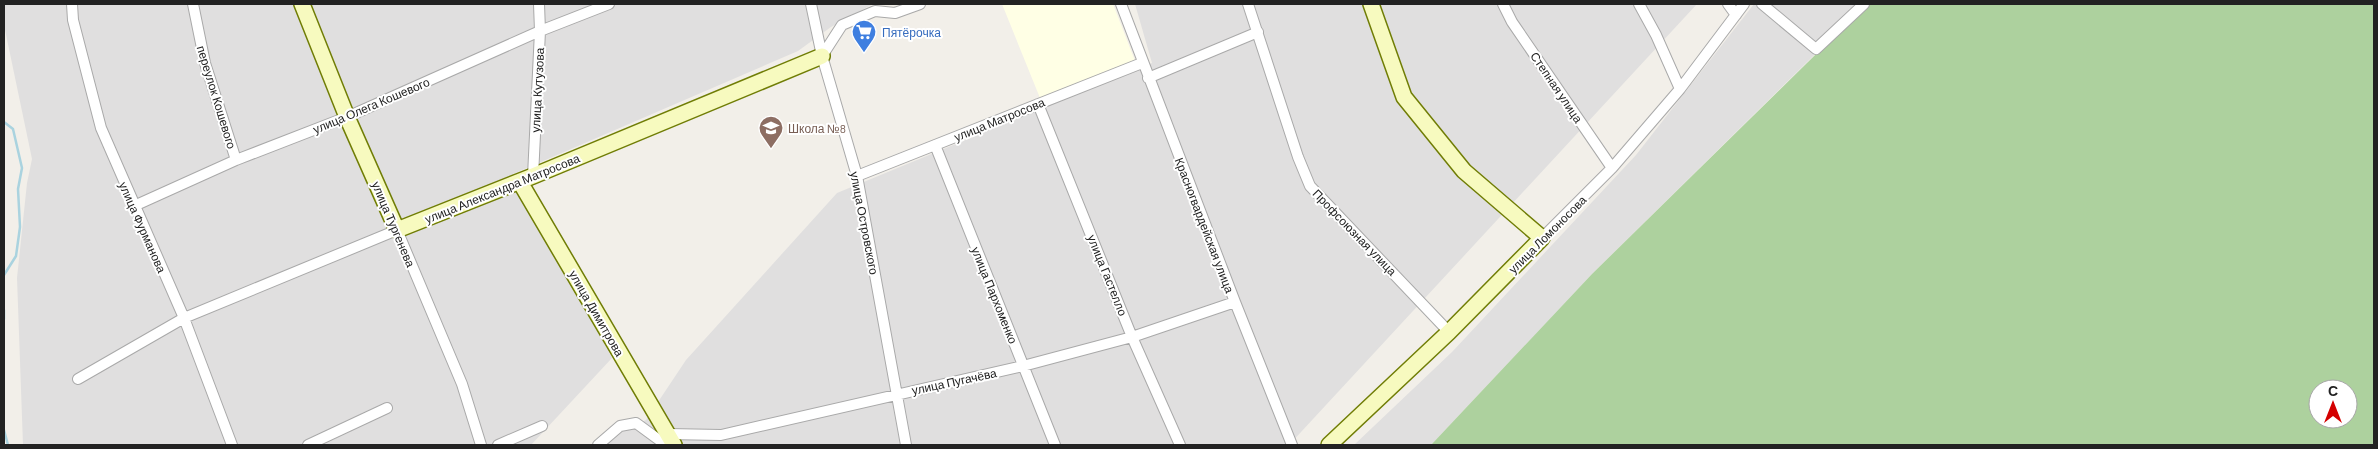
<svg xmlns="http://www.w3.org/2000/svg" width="2378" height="449" font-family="Barlow,sans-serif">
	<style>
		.residential { fill: #e0dfdf }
		.education { fill: #ffffe5 }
		.forest { fill: #add19e; fill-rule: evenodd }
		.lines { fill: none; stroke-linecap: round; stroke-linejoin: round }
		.stream { stroke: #aad3df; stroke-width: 2.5 }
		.street-casing { stroke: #a9a9a9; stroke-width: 12 }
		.secondary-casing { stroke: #707d05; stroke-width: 18 }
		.street { stroke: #fff; stroke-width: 10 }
		.secondary { stroke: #f7fabf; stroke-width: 15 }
		.labels { text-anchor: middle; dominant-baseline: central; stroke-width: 4; stroke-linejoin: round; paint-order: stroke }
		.shop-label { font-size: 12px; fill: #366cbe; stroke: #fff; text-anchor: start }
		.street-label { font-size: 12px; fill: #222; stroke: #fff }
		.education-label { font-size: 12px; fill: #785e54; stroke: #fff; text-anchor: start }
	</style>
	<rect width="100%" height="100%" fill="#f2efe9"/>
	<path class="residential" d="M4,4H884H873L831,27L798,51L513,174L612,358L531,445H23L17,278L27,183L32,159L4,25Z
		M1135,4H1697L1289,445H592L646,420L686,360L837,193L1152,63Z
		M1754,4H1863L1861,9L1592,274L1431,445H1354L1452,352L1636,155Z"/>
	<path class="education" d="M1002,4H1113L1135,61L1040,98Z"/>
	<path class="forest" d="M1867,4H2374V445H1431L1592,274ZM2318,389H2348V419H2318Z"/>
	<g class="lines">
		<path class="stream" d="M4,122L13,129L22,168L18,189L20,227L16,256L4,275
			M4,310V319
			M4,430L8,445"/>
		<defs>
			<path id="street" d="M72,4L73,20L101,128L184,318L232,445
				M193,4L205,63L236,160
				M811,4L822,56L857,176L906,445
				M1121,4L1235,302L1292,445
				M1248,4L1298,157L1310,186L1449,332
				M1503,4L1512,22L1612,168
				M1639,4L1656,35L1680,89
				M1728,4L1736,15
				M1762,4L1816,49L1864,4
				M822,56L842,25L875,11L895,13L920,4
				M1148,78L1258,32
				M1038,104L1132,337L1180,445
				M935,145L1055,445
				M533,176L540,31L539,4
				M857,176L1142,63
				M134,206L236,160L347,117L540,31L609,4
				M1542,238L1612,168L1680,89L1744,4
				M78,379L184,318L397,230L462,384L481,445
				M668,434L721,435L1023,366L1132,337L1235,302
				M308,445L387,408
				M498,445L542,426
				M598,445L620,426L636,423L666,445"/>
			<path id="secondary" d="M302,4L347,117L397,230L533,176L822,56
				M520,182L674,445
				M1329,445L1449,332L1542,238L1464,171L1404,97L1371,4"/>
		</defs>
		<use href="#street" class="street-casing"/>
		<use href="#secondary" class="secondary-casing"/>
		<use href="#street" class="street"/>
		<use href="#secondary" class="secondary"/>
	</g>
	<defs>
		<symbol id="supermarket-pin" viewBox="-11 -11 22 30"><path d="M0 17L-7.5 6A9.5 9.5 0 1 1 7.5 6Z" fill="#3f7fe0" stroke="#fff"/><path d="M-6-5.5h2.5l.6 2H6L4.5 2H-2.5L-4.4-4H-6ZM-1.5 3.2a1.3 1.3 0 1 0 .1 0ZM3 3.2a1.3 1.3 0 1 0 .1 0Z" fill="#fff"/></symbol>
		<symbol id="school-pin" viewBox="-11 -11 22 30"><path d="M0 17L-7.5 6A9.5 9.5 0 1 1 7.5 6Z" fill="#8d6e63" stroke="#fff"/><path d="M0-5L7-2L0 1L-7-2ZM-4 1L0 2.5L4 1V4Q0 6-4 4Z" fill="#fff"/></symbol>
	</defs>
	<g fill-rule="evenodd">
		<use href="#supermarket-pin" x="850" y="18" width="28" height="38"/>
		<use href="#school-pin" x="757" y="114" width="28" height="38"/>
	</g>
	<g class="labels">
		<g class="shop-label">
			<text x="882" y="32">Пятёрочка</text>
		</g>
		<g class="street-label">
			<text transform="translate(1557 87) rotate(56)">Степная улица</text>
			<text transform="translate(537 90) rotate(-87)">улица Кутузова</text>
			<text transform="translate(217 97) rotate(73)">переулок Кошевого</text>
			<text transform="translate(371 105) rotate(-23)">улица Олега Кошевого</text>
			<text transform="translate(999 119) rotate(-22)">улица Матросова</text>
			<text transform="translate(502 188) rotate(-22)">улица Александра Матросова</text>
			<text transform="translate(865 223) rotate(79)">улица Островского</text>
			<text transform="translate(394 224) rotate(67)">улица Тургенева</text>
			<text transform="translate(1205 225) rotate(69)">Красногвардейская улица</text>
			<text transform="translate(143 227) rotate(66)">улица Фурманова</text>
			<text transform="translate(1355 232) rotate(46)">Профсоюзная улица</text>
			<text transform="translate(1547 234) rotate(-45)">улица Ломоносова</text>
			<text transform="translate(1108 275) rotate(68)">улица Гастелло</text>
			<text transform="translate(995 295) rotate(68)">улица Пархоменко</text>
			<text transform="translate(597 313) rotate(60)">улица Димитрова</text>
			<text transform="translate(954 381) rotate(-12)">улица Пугачёва</text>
		</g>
		<g class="education-label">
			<text x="788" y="128">Школа №8</text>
		</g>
	</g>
	<rect width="2378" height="449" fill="none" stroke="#222222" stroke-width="10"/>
	<g transform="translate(2333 404)"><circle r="24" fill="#ffffff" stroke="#a7a7a7"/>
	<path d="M0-4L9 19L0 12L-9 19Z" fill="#d40000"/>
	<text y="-8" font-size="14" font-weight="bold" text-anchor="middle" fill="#222222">С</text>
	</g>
</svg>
